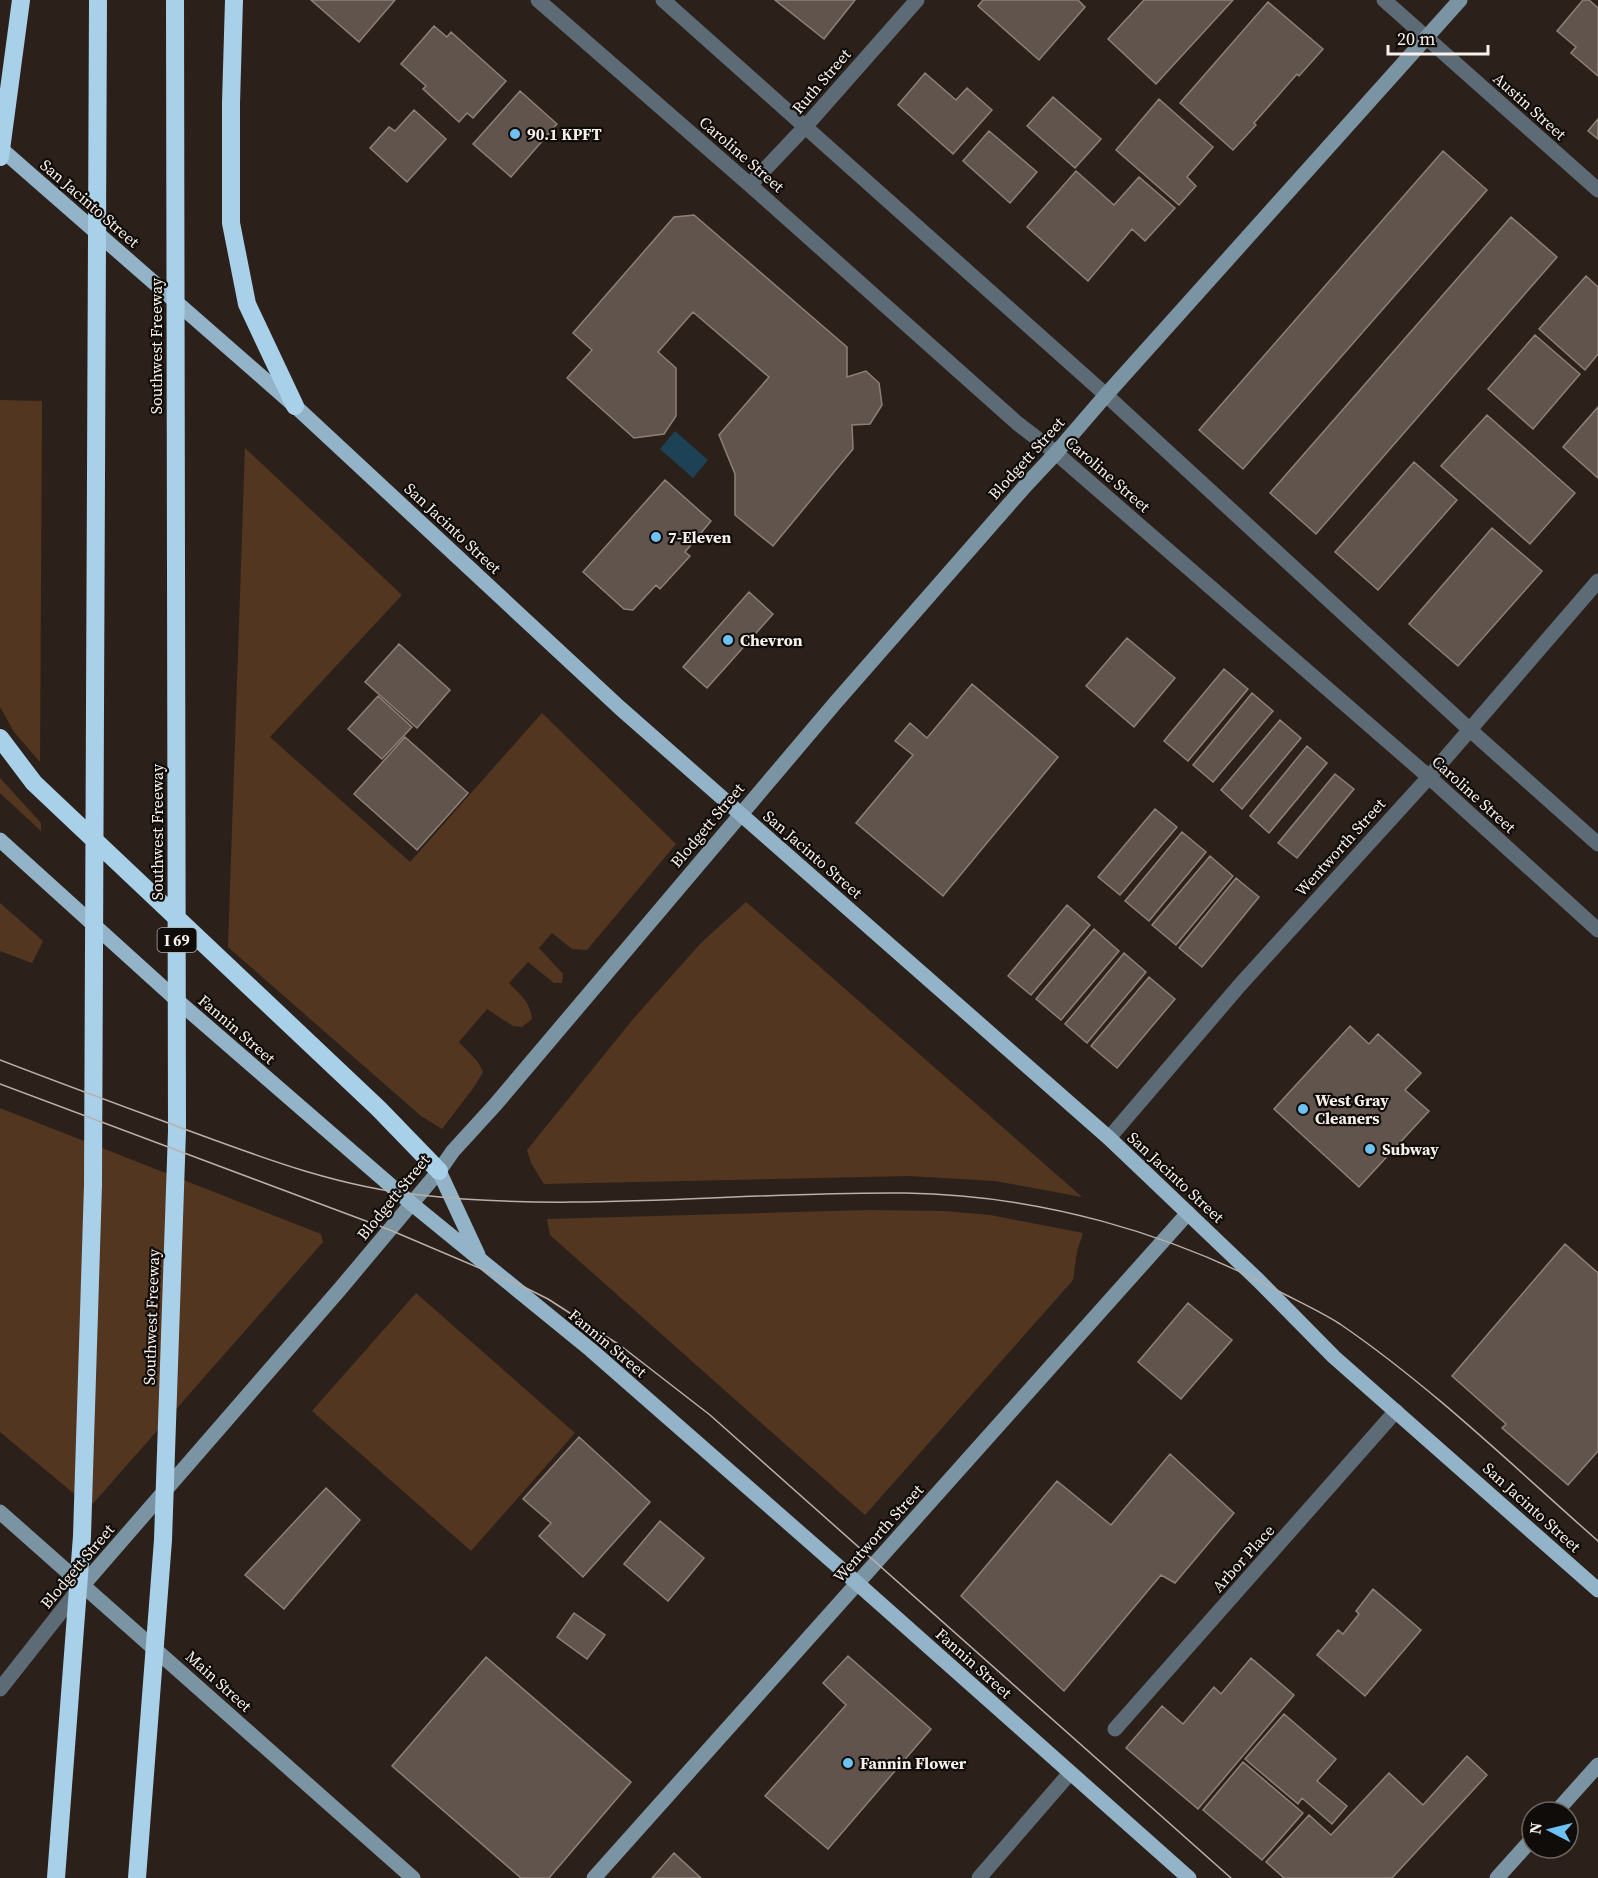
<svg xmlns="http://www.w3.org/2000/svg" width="1598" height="1878" font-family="'Source Serif 4',serif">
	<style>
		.green { fill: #533620 }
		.water { fill: #1d4155 }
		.building { fill: #60544c; stroke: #8d8077; stroke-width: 1.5 }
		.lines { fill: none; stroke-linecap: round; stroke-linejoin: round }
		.street { stroke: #5c6b75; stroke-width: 15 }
		.secondary { stroke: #7b94a3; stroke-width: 15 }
		.primary { stroke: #93b3c8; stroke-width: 15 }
		.highway { stroke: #a9d0e9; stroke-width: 18 }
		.tram { stroke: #b8b0aa; stroke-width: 1.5 }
		.poi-dot { fill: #6ec2f3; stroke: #100c09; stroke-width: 2 }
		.labels { text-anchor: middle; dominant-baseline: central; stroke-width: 4.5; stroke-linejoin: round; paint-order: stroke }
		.shield { fill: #100c09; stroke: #b2aca7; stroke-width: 1.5 }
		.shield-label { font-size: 15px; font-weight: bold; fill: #f7f0eb }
		.street-label { font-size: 16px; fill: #f7f0eb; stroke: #100c09 }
		.poi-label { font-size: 16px; font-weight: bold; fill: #f7f0eb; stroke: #100c09; text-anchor: start }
	</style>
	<rect width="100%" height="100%" fill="#2c211a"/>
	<path class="green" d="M0,400L42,401L40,762L14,732L0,707Z
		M245,448L402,595L270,737L410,862L542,713L676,844L587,950L572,949L552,933L539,948L563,974L562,983H554L528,962L509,983C520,995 530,1001 532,1019L522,1027L513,1026L487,1009L459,1042L478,1062L483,1072L474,1087L442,1129L421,1116L228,947Z
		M0,778L41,823V831L0,793Z
		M746,902L1082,1197L995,1181L909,1176L544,1184L531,1163L527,1150L634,1018L701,943Z
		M0,903L43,941L32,963L0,951Z
		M0,1108L321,1234L323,1242L90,1507L0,1432Z
		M868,1210L944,1211L990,1215L1083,1233L1077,1251L1073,1280L865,1515L550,1235L547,1219Z
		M416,1293L575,1433L471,1551L312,1411Z"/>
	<path class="water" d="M675,431L708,460L693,478L660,449Z"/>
	<path class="building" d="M311,0H395L359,42Z
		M775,0H855L824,39Z
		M983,0H1078L1085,7L1039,60L978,6Z
		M1144,0H1233L1156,84L1108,39Z
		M1583,0H1589L1598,8V76L1571,53L1576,47L1557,31Z
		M1268,2L1323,49L1299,76L1297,74L1254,123L1256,125L1233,150L1180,103Z
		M434,26L447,37L451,32L506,81L473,118L467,113L459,122L423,89L426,86L401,64Z
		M925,73L956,100L967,88L992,110L953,154L898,105Z
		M520,91L557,124L511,177L473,144Z
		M1053,97L1101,139L1075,168L1027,126Z
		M1159,99L1213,147L1187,177L1196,186L1179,205L1116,150Z
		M414,110L446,139L407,182L370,148L389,127L395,131Z
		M1598,119V139L1588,131Z
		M989,131L1037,172L1010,203L963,161Z
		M1443,151L1487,190L1243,469L1199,430Z
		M1076,171L1114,205L1139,177L1175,208L1145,241L1132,229L1088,281L1027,227Z
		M694,215L847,347V377L866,371L879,383L882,405L870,424L852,425L853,449L773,546L735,515V474L719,435L769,377L693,312L658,352L676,368V416L664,434L634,438L567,378L592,350L573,333L674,217Z
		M1511,217L1557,257L1316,534L1270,493Z
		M1586,276L1598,287V354L1585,370L1539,329Z
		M1535,335L1580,374L1533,429L1488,389Z
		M1598,407V478L1563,447Z
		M1487,415L1575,493L1530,544L1441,466Z
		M1414,462L1457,500L1378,590L1335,552Z
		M665,480L711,521L685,552L690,556L660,589L656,585L633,610L624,609L583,572Z
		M1492,528L1542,571L1458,666L1409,624Z
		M749,592L773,614L707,688L683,667Z
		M1127,638L1175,678L1134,727L1086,686Z
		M399,644L450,690L417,728L365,682Z
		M1224,669L1248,689L1188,761L1164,741Z
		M972,684L1058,757L943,896L856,823L913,755L895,741L910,723L927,738Z
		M1252,693L1273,711L1213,782L1193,765Z
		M378,696L412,727L382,759L348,729Z
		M1280,720L1301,738L1242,809L1221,790Z
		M405,737L468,793L417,850L354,794Z
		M1307,746L1327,763L1269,833L1250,816Z
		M1335,774L1354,789L1297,858L1278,843Z
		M1155,809L1177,827L1120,895L1098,877Z
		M1182,832L1206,852L1149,921L1125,901Z
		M1210,856L1233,876L1176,945L1152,925Z
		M1236,878L1259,897L1202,967L1179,948Z
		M1067,905L1090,925L1031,995L1008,976Z
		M1094,929L1119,951L1061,1020L1036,999Z
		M1124,953L1146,972L1087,1043L1065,1024Z
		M1149,977L1175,999L1117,1068L1091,1046Z
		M1350,1026L1369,1044L1378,1034L1421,1073L1405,1090L1429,1111L1359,1187L1274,1109Z
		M1565,1244L1598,1273V1451L1568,1485L1502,1428L1506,1424L1452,1376Z
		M1188,1303L1232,1340L1181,1399L1138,1362Z
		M579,1437L650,1502L583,1577L539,1536L551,1523L523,1499Z
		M1170,1454L1234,1513L1175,1583L1161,1575L1064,1691L961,1596L1057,1481L1111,1525Z
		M326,1488L360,1520L284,1609L245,1575Z
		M660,1521L704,1558L668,1601L624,1564Z
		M1373,1589L1421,1630L1365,1696L1317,1655L1338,1630L1343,1634L1359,1614L1356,1611Z
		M574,1613L605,1635L587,1659L557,1637Z
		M848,1656L931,1729L828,1849L765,1796L846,1705L823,1683Z
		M486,1657L631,1782L549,1878H521L392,1766Z
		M1251,1658L1294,1695L1198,1809L1126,1748L1162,1706L1183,1724L1214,1687L1221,1694Z
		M1284,1714L1336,1759L1317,1781L1347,1806L1332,1824L1302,1798L1298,1804L1245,1759Z
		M1467,1756L1487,1775L1392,1878H1284L1266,1862L1309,1815L1331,1835L1389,1773L1423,1805Z
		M1243,1762L1303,1813L1262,1860L1203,1810Z
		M674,1853L701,1878H652Z"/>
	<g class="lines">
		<path class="street" d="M538,0L750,185L1017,423L1056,453L1429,777L1598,930
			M663,0L1106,395L1469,729L1598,844
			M1384,0L1598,190
			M750,185L805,127L917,0
			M1109,1138L1239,986L1429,777L1598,581
			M0,1689L79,1589
			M1115,1729L1396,1411
			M979,1878L1070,1773"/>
		<path class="secondary" d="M0,1512L413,1878
			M83,1585L340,1289L439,1171L453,1151L495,1105L836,702L1026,485L1056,453L1106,395L1460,0
			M1556,1812L1598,1765
			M594,1878L1188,1213
			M1497,1878L1532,1839"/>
		<path class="primary" d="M0,148L295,406L620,708L1109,1138L1258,1280L1334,1357L1598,1590
			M0,840L179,1002L412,1204L591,1350L857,1583L1189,1878
			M439,1171L478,1255"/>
		<path class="highway" d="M234,0L231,103V223L247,304L295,406
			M0,157L21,0
			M0,738L34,783L379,1109L439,1171
			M56,1878L82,1536L93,1185L98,0
			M137,1878L163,1540L177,1131L175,0"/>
		<path class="tram" d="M0,1060C62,1084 125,1107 187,1130C263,1158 339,1187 420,1195C581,1213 743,1191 905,1193C1038,1195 1170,1232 1286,1295C1304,1304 1323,1313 1340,1324C1432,1387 1514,1467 1598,1541
			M0,1084L390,1230L524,1287L548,1299L621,1346L710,1415L1231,1878"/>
	</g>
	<g class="poi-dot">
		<circle cx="515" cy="134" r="6"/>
		<circle cx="656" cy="537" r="6"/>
		<circle cx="728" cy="640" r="6"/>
		<circle cx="1303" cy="1109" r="6"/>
		<circle cx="1370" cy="1149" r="6"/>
		<circle cx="848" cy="1763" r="6"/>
	</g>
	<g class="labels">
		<rect class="shield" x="157.5" y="928" width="39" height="24" rx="4.5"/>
		<g class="shield-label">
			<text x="177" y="940">I 69</text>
		</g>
		<g class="street-label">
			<text transform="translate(821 81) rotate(-49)">Ruth Street</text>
			<text transform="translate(1530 106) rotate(42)">Austin Street</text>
			<text transform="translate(742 154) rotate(41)">Caroline Street</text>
			<text transform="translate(90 203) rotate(41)">San Jacinto Street</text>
			<text transform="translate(156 346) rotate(-90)">Southwest Freeway</text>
			<text transform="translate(1026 458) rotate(-48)">Blodgett Street</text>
			<text transform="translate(1108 474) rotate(41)">Caroline Street</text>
			<text transform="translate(453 528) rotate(43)">San Jacinto Street</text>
			<text transform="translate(1474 794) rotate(42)">Caroline Street</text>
			<text transform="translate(707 825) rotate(-50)">Blodgett Street</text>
			<text transform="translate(157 832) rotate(-90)">Southwest Freeway</text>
			<text transform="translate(1340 847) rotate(-48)">Wentworth Street</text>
			<text transform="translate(813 854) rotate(41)">San Jacinto Street</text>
			<text transform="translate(237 1029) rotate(41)">Fannin Street</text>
			<text transform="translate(1176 1177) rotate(43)">San Jacinto Street</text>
			<text transform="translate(393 1197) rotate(-51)">Blodgett Street</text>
			<text transform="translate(151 1317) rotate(-88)">Southwest Freeway</text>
			<text transform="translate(608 1343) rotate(40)">Fannin Street</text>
			<text transform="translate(1532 1507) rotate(42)">San Jacinto Street</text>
			<text transform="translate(878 1533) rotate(-48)">Wentworth Street</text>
			<text transform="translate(1243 1558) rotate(-48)">Arbor Place</text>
			<text transform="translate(77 1566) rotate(-50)">Blodgett Street</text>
			<text transform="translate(974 1663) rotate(42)">Fannin Street</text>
			<text transform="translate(219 1681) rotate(42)">Main Street</text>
		</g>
		<g class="poi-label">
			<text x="527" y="134">90.1 KPFT</text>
			<text x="668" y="537">7-Eleven</text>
			<text x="740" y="640">Chevron</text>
			<text x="1315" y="1100">West Gray<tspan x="1315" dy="18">Cleaners</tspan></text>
			<text x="1382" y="1149">Subway</text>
			<text x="860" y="1763">Fannin Flower</text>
		</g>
	</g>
	<g transform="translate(1550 1830) rotate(277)"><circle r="28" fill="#100c09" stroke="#6c6763" stroke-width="1.5"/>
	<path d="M0-4.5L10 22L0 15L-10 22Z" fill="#6ec2f3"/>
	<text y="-9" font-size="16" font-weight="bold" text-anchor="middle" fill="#f7f0eb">N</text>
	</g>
	<path d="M1388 45v9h100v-9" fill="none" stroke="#f7f0eb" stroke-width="3"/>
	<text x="1397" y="45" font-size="18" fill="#f7f0eb" stroke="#100c09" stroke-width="4.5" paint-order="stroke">20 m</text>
</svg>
